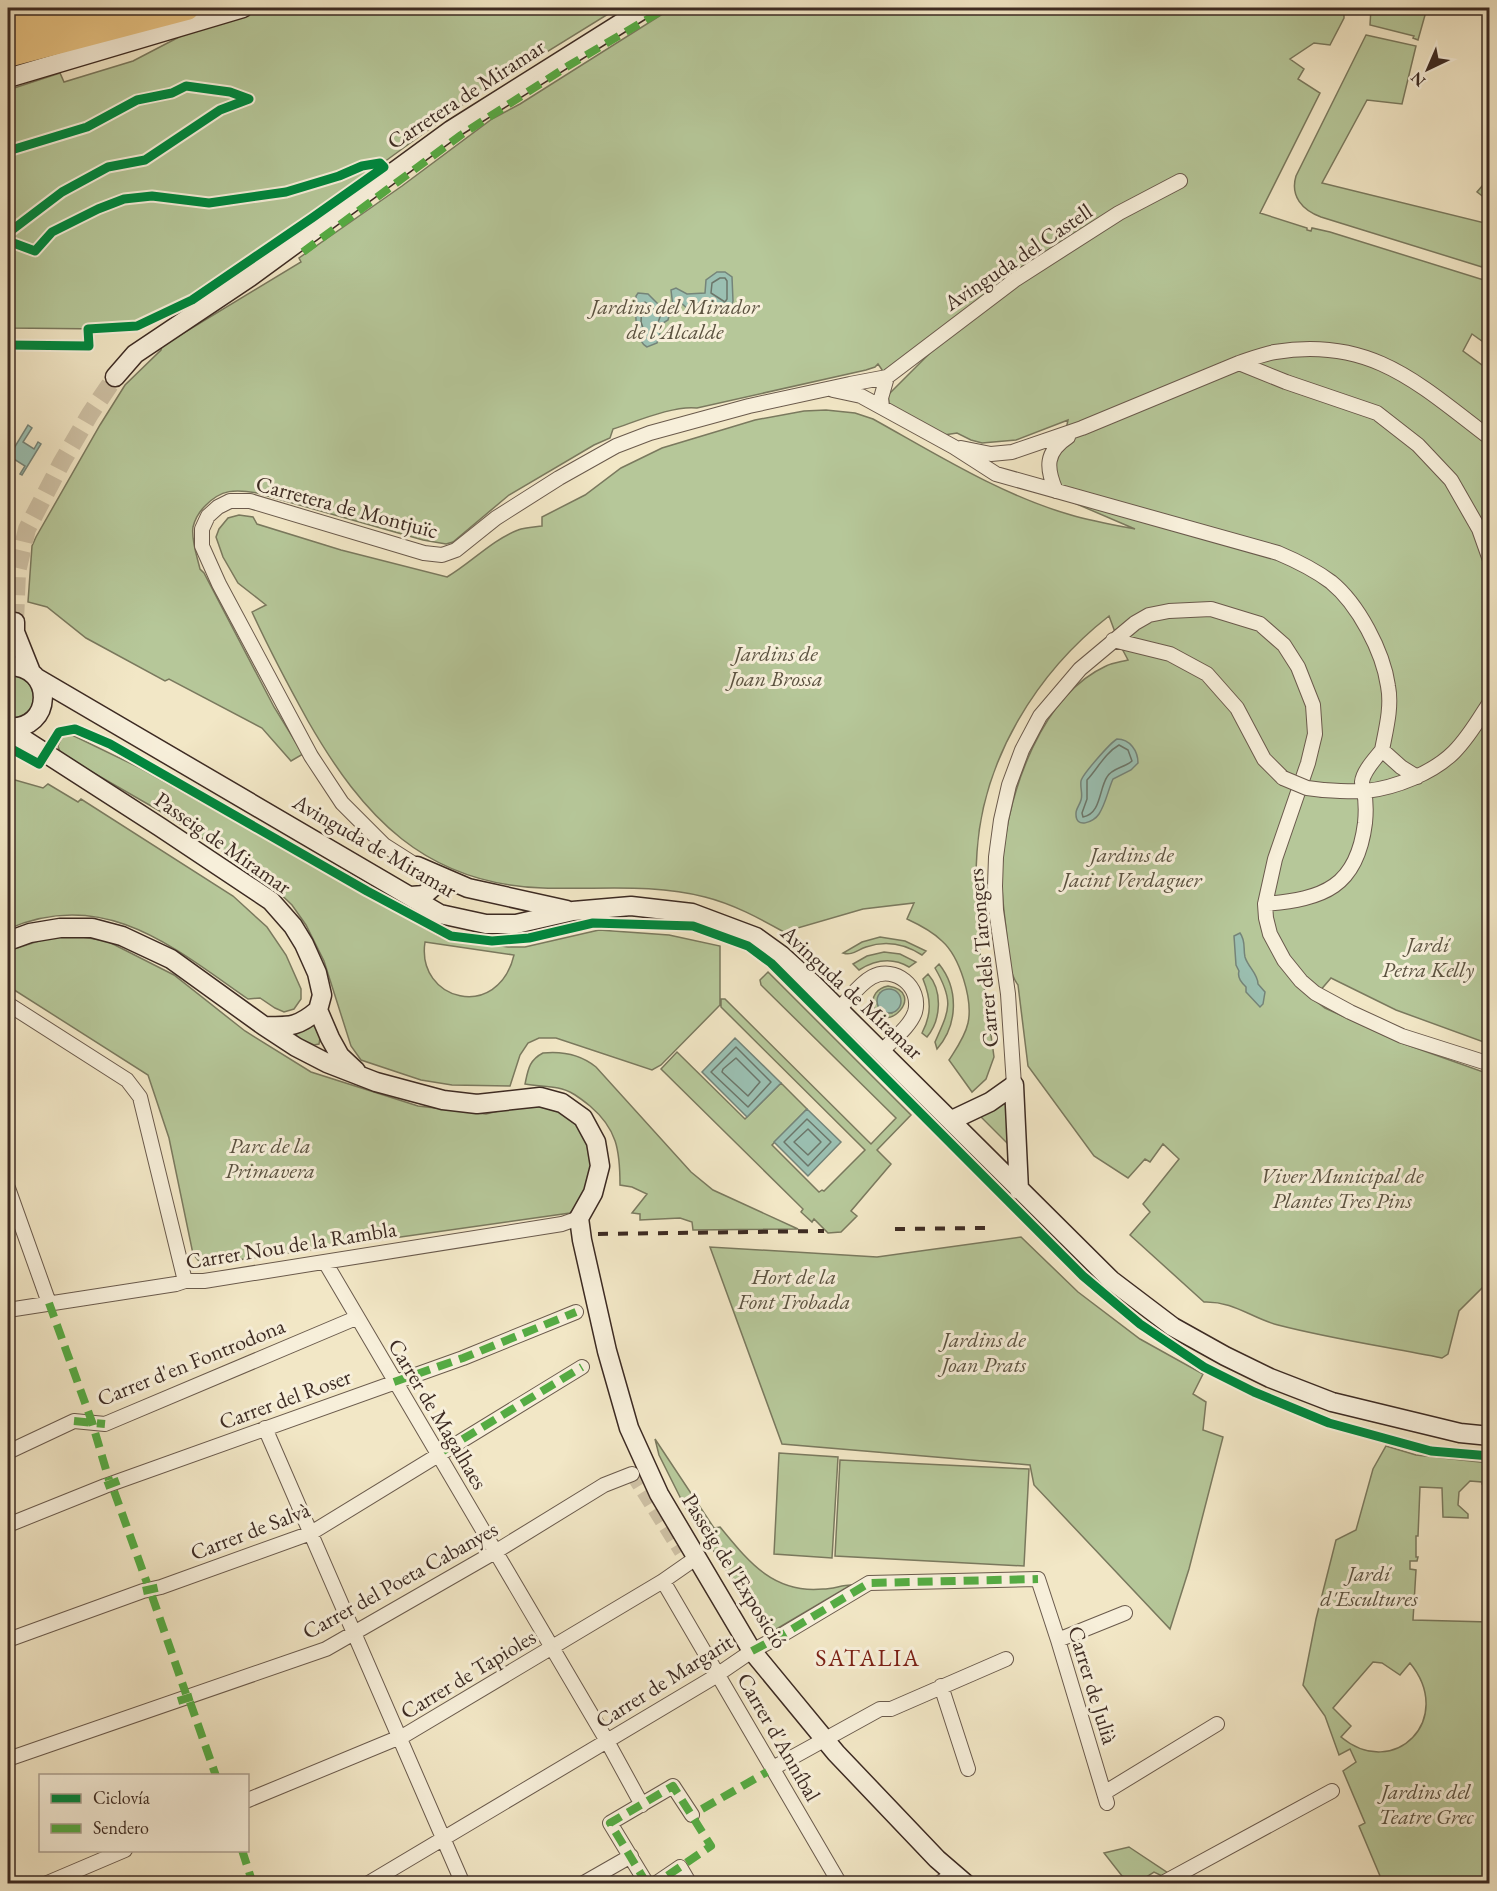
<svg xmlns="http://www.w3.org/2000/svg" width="1497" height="1891" font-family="'EB Garamond',serif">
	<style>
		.green { fill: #b6c799; stroke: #7a795e; stroke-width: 1.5; fill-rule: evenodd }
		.water { fill: #9bc0b2; stroke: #758479; stroke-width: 1.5 }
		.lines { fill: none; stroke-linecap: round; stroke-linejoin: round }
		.shore { stroke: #6c766a; stroke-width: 1.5 }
		.street-tunnel { stroke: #cec1a5; stroke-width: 14; stroke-dasharray: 14 7; stroke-linecap: butt }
		.secondary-tunnel { stroke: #cec1a5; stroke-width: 18; stroke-dasharray: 18 9; stroke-linecap: butt }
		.street-casing { stroke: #6a5a4c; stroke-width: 16 }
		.secondary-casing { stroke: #3d2b23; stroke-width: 21 }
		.highway-casing { stroke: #3d2b23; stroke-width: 27 }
		.street { stroke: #f7efda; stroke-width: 14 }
		.secondary { stroke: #f7efda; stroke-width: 18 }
		.highway { stroke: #e9c483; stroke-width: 24 }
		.rail { stroke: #3d2b23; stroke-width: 4; stroke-dasharray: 10 10; stroke-linecap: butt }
		.street-bridge-casing { stroke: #6a5a4c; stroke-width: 16; stroke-linecap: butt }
		.street-bridge { stroke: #f7efda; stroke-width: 14 }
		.quiet { stroke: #55ab43; stroke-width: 8; stroke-dasharray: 15 8; stroke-linecap: butt }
		.cycleway-casing { stroke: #f7efda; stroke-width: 13 }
		.cycleway { stroke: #00873e; stroke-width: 9 }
		.labels { text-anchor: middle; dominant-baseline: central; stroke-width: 6; stroke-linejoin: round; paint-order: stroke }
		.street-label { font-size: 22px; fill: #3d2b23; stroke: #f7efda }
		.park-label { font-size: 22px; font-style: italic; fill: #5b5240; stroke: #f7efda }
		.neighbourhood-label { font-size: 24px; letter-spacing: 1.5px; fill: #7a1f14; stroke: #f7efda }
	</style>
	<rect width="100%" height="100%" fill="#f2e7c6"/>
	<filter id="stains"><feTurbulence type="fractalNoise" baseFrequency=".00333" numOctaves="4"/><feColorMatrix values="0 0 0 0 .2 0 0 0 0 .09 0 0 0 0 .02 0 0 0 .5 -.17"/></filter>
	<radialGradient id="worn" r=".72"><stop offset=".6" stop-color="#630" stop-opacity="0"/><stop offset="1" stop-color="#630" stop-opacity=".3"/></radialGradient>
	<path class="green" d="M266,8H618L472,98L310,216L169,309L139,321L106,329L8,328V90L60,73L64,82L133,61L181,36Z
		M672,8H1344V18L1330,45L1314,43L1290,59L1304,69L1298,79L1320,93L1260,213L1307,228V230L1311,231L1312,228L1330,232L1487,281L1486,285L1489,286V346L1472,334L1463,351L1490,371L1489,1044L1396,1010L1331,978L1313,999L1325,1008L1399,1042L1489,1074L1490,1263L1483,1287L1459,1311L1448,1354L1442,1358C1388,1347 1332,1339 1278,1325C1251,1318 1234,1301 1204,1302L1130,1235L1150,1212L1143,1204L1179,1159L1163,1144L1150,1162L1145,1159L1128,1178L1094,1156L1028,1066L1018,985C1007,970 1008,946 1006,928C1003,904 1000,880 1003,855C1010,790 1041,696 1106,666C1112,663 1120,662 1128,660L1119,643L1109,616C1037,672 983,759 977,852C972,921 985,990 994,1057L986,1079L972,1092L949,1060C956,1049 965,1037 968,1023C973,1000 960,957 942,941C932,931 920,925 907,919L914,903L863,909L784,932C759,918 733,904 705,897C652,883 597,890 543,888C425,884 363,817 308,721C288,685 269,649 252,612L266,605L238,583L223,557L216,537L219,529L228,518L239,515L253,517L257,524L341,550L447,577C471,563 492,540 518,530C525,527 534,527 542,526V517L585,495L621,468L662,448L755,420L804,411L826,410L855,413L873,419C936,454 1001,495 1071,515C1092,521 1114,525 1135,529L1051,493L1054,458L1063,444L1068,420L1016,440L982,443L971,440L957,433L944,435L889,404L888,395L933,350L887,377L878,364L875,367L866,370L697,408C674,405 635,422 613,429L610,438L594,445L509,495L453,542L446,544L423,540L257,493C236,489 221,489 205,506C200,511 195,519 193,527C191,540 197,556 200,569L204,573L274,707L303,754L291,761L262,728L169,679L165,681L86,638L47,607L28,602L32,546L36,537L100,425L125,385L161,350L162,346L301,262L299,258L402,186L492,119L520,104Z
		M1371,8H1427L1418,40L1413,38L1414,36L1370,25Z
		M1366,35L1416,46L1402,104L1367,100L1322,183L1489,224V264L1483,263L1482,267L1321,217C1302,210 1290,196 1296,176Z
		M1489,178V201L1477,192Z
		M11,675C43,679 41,719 8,718V676Z
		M70,734L140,768L441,937L508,947H525L599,930L669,935L720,946V1005L661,1065L652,1070L556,1038H539L528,1043L520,1055L510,1086L452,1085L421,1080L361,1060L351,1046L324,961L306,925L292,905L268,882L253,871L165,814L66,757L60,752L58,746L62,737ZM425,942L514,955C498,1022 416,1001 425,942Z
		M8,778L43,788L48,784L78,802L81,799L233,896L267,927L286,955L301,989V999L294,1009L284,1012L275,1008L260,998L248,999C173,947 104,887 8,929Z
		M51,937H82L107,941L174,975L245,1031L311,1072L418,1106L486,1114L524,1105L547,1108L567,1114L581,1128L590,1143L593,1165L588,1185L578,1204L570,1213L202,1265L193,1254L169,1138L148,1075L8,986V951Z
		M880,937L905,941L926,951L922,955C905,944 886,940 866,947C857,950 852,956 843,953L862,942Z
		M884,952L900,954L916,962L909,967C892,957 875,960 859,970L853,964L867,956Z
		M939,964C959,989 958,1025 937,1049L935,1042C950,1009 954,1001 935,968Z
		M768,972L911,1115L877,1150L891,1164L851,1211L857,1216L841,1232L828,1233L814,1219L812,1222L801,1212L803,1209L661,1069L677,1052L745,1119L781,1083L807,1109L772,1145L819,1192L822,1190L824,1191L865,1150L721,1007V999H725L871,1144L896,1118L761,985L760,980Z
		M928,974C943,991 941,1020 927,1037L922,1033C932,1014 931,999 923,979Z
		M888,986C928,992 885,1038 874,1007C870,996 878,988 888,986ZM887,990L894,991L899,996L900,1004L892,1013L884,1012L880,993Z
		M314,1022L320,1038L319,1044L314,1045L296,1037L295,1033L298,1030Z
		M543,1053C563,1051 580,1054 596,1067L691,1172L713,1190L798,1229L693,1230L692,1222L680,1218L640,1220V1214L632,1213L647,1194L632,1187L620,1185C620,1150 617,1129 590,1106C580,1098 570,1090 558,1088C547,1086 536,1086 525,1084C528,1070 529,1060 543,1053Z
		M1008,1099V1144L980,1116Z
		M1021,1237L1078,1292L1140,1339L1203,1374L1193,1394L1206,1402L1203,1430L1223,1437L1189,1569L1170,1629L1034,1485L1030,1465L782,1444L710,1247L877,1257Z
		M655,1439L714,1528L720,1527C748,1561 773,1594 823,1589C833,1589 842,1585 851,1585L768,1634L685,1507L659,1455Z
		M1386,1446L1416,1455L1489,1463V1492L1482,1484V1482L1470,1481L1459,1492L1458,1505L1468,1514V1518L1443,1517L1442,1488L1420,1487L1418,1536H1416V1557H1418L1417,1561H1410V1569L1416,1570L1413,1620L1489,1622L1490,1876L1477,1883H1383L1359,1826L1365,1823L1343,1771L1356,1762L1350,1749L1339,1755L1325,1716L1303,1685L1316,1619L1336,1540L1356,1530L1373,1469ZM1373,1662L1382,1663L1400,1675L1410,1663C1456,1719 1394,1781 1341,1737L1351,1726L1333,1708Z
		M779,1453L838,1457L832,1558L774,1554Z
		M840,1460L1029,1469L1024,1566L835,1556Z
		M1129,1847L1168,1873L1162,1876L1154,1872L1137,1883L1122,1876L1104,1853Z"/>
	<path class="water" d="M717,272H725L732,277L733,301L731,308L725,310L709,300L694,304L688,309L680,302L673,307L671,290L676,288L687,294L705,293L706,280Z
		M638,293L648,294L659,305L664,304L670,312L668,320L663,323L657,343L647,347C633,339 636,310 636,296Z
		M28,425L32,428L23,442L34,449L38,442L41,444L22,475L20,474L25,466L14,459L8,468V458Z
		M1117,739C1130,739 1138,751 1138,763L1131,770L1113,779C1108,790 1106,803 1099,814C1094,822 1075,830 1076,813C1076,809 1080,804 1081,800C1083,794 1080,788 1081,781C1082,775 1110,743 1117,739Z
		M1240,933C1246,941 1243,948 1245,957C1248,967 1258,974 1258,984L1265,992L1263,1004L1260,1007L1246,992V987C1242,983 1237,978 1239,971L1236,965L1234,936Z
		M877 1001a12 12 0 1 1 24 0a12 12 0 1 1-24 0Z
		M735,1038L781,1083L747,1117L702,1072Z
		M807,1109L841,1142L808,1176L774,1142Z"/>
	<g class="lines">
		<path class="shore" d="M720,278H725L727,281V299L725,302L711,293L712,283Z
			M645,302L661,314L653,337L649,339L646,337L641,322L642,304Z
			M1119,745L1128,750L1132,761C1124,768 1112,768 1107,777C1099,789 1101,814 1083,817L1082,813L1087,799V780C1098,768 1105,753 1119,745Z
			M736,1047L771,1082L748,1107L711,1072Z
			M736,1058L760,1082L748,1096L722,1072L723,1069Z
			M807,1119L831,1142L808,1166L784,1142Z
			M808,1129L821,1142L808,1155L794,1142Z"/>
		<path class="street-tunnel" d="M632,1474L681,1552"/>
		<path class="secondary-tunnel" d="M15,622L17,572L27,529L62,462L90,414L115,377"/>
		<defs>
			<path id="street" d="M1239,363C1251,359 1263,354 1275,352C1371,336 1419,384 1490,438
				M833,390L861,396L954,447L996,474L1278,553C1297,561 1315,570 1331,582C1358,604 1383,651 1388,686C1392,707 1386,729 1382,750L1401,767L1417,777
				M882,407L881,398L887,377
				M961,448L991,454L1012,452L1082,428L1239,363L1286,382L1377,413L1418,445L1451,480L1479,529L1490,560
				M1056,491C1046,468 1045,452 1068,437
				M1113,640L1170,654L1207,674L1237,708L1264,759L1283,778
				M1323,790C1337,791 1352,792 1366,791C1395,788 1433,773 1454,752C1469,737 1479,719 1490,702
				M417,866L384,845L342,803L311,756L219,584L202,546V529L208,516L218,507L230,501H250L424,553L442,555L456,550L496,518L559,478L616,446L650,433L749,406L850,384L887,377L1016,279L1119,213L1180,181
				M1265,904C1324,899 1357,887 1365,823C1366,813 1366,801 1364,791C1364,788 1362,785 1362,782C1363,771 1376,758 1382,750
				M8,1004L127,1080L140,1097L185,1281
				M839,1009C849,999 859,984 872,977C895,965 922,987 915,1012C910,1027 892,1040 882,1051
				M1014,1085L1008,994L996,910L995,886L996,857L1001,820L1009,785L1022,750L1040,716L1080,669L1135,623L1149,615L1169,611L1211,609L1260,624L1284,645L1298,667L1313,705L1315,734L1308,763L1275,859L1265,904L1266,918L1270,934L1284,960L1301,981L1315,993L1350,1012L1402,1036L1490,1064
				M8,1188L49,1303
				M325,1262L607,1741L642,1805
				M8,1310L176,1284L185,1281H204L562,1224L579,1218
				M265,1428L463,1884
				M8,1452L74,1421L105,1424L356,1318
				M8,1525L105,1486L463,1358L576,1312
				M663,1581L840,1884
				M8,1640L143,1591L161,1587L311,1533L582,1367
				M1058,1640L1125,1613
				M941,1686L968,1769
				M8,1759L326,1649L495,1552L604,1485L632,1474
				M773,1768L880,1709H891L1006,1659
				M1104,1793L1217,1724
				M248,1800L405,1735L663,1581L696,1558
				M45,1884L125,1850
				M367,1884L711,1679L752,1651L782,1635L869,1583L1038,1579L1058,1640L1107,1803
				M582,1884L631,1856
				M647,1884L610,1823L673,1786L692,1815
				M655,1884L680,1867L690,1884
				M938,1884L953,1874
				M1161,1884L1332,1791"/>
			<path id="secondary" d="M8,78L243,8
				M115,377L135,354L250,277L451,130L645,8
				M15,622V632L31,672
				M8,666C56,665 53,732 8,727
				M37,678L440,914L486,924H516L573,911L631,906L692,913L756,937L781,955L814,985L1111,1280L1173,1327L1225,1356L1270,1378L1332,1402L1460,1433L1490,1436
				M8,729L160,827L271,901L293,926L304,944L317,973L322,995L318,1010L330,1038L340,1056L356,1071
				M417,866L468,888L567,910
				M411,896L424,895L432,888L429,878L418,867
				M8,941L30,933L60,928H92L122,936L171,959L264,1026L296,1047L327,1063L376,1082L443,1100L477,1104L540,1097L562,1103L583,1118L596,1142L600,1166L593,1193L579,1218L582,1240L607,1351L629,1428L659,1494L752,1651L836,1753L937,1859L966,1884
				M266,1026C291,1027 299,1026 318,1010
				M1014,1085L1019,1190
				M952,1120L990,1102L1014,1085"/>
			<path id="highway" d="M8,14L37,8
				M8,36L124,8
				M8,55L187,8"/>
		</defs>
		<use href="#street" class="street-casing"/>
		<use href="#secondary" class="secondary-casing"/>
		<use href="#highway" class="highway-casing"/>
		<use href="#street" class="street"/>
		<use href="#secondary" class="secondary"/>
		<use href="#highway" class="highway"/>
		<path class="rail" d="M895,1229L986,1228
			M598,1234L824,1231"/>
		<defs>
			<path id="street-bridge" d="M1283,778L1307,788L1323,790"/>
		</defs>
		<use href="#street-bridge" class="street-bridge-casing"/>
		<use href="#street-bridge" class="street-bridge"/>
		<path class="quiet" d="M216,8H218
			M303,252L461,135L568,66L666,8
			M49,1303L92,1422L109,1480
			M394,1382L463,1358L576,1312
			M74,1421L105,1424
			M443,1451L582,1367
			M105,1486L121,1480
			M114,1491L147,1583
			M143,1591L161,1587
			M152,1596L186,1694
			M752,1651L782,1635L869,1583L1038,1579
			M178,1701L198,1695
			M190,1702L216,1776
			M702,1809L767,1772
			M242,1850L253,1884
			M647,1884L610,1823L673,1786L711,1846L655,1884"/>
		<defs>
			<path id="cycleway" d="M8,151L87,127L137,100L172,93L186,86L230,92L249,99
				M8,233L62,192L108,167L145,160L220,110L249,99
				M8,241L35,251L52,232L98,209L124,199L152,196L209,203L286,192L339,176L362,166L380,163L384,167
				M8,345L89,346L88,329L137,326L192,300L312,218L384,167
				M8,747L39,764L59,732L75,729L110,744L367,891L451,936L492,941L529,938L593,923L693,926L748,946L771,963L1083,1276L1140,1324L1204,1367L1254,1392L1329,1423L1431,1451L1490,1456"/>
		</defs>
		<use href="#cycleway" class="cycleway-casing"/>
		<use href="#cycleway" class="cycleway"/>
	</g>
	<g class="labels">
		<g class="street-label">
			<text transform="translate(466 94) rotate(-33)">Carretera de Miramar</text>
			<text transform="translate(1018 257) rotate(-34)">Avinguda del Castell</text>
			<text transform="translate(347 507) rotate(15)">Carretera de Montjuïc</text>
			<text transform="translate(223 843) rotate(35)">Passeig de Miramar</text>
			<text transform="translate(375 846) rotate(30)">Avinguda de Miramar</text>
			<text transform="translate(983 958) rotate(-95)">Carrer dels Tarongers</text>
			<text transform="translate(852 992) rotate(43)">Avinguda de Miramar</text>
			<text transform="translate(291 1245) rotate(-9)">Carrer Nou de la Rambla</text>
			<text transform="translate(191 1362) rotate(-22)">Carrer d'en Fontrodona</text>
			<text transform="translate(285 1399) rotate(-20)">Carrer del Roser</text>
			<text transform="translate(438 1414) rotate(59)">Carrer de Magalhaes</text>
			<text transform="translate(250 1531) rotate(-21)">Carrer de Salvà</text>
			<text transform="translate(735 1571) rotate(58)">Passeig de l'Exposició</text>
			<text transform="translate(400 1580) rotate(-29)">Carrer del Poeta Cabanyes</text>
			<text transform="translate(468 1674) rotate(-31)">Carrer de Tapioles</text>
			<text transform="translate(664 1681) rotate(-32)">Carrer de Margarit</text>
			<text transform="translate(1093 1685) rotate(73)">Carrer de Julià</text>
			<text transform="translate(779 1737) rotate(60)">Carrer d'Anníbal</text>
		</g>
		<g class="park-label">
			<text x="675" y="306">Jardins del Mirador<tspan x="675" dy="25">de l'Alcalde</tspan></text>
			<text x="776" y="653">Jardins de<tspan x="776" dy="25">Joan Brossa</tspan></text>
			<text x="1132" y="854">Jardins de<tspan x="1132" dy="25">Jacint Verdaguer</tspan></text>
			<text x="1428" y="944">Jardí<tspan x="1428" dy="25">Petra Kelly</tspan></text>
			<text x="270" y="1145">Parc de la<tspan x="270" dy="25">Primavera</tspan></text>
			<text x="1342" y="1175">Viver Municipal de<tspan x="1342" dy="25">Plantes Tres Pins</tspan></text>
			<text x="794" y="1276">Hort de la<tspan x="794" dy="25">Font Trobada</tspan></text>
			<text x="984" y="1339">Jardins de<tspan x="984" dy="25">Joan Prats</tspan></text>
			<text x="1369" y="1573">Jardí<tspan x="1369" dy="25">d'Escultures</tspan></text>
			<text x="1426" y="1791">Jardins del<tspan x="1426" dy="25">Teatre Grec</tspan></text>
		</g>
		<g class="neighbourhood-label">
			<text x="868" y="1657">SATALIA</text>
		</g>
	</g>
	<rect width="1497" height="1891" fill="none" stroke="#f2e7c6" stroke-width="30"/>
	<rect x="9" y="9" width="1479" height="1873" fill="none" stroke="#3d2b23" stroke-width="3"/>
	<rect x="15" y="15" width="1467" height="1861" fill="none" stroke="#3d2b23" stroke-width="1.5"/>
	<rect x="39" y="1774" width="210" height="78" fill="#f7efda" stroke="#ada191" stroke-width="1.5"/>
	<rect x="51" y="1794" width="30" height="9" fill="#00873e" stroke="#ada191" stroke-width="1.5"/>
	<text x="93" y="1804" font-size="18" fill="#3d2b23">Ciclovía</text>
	<rect x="51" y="1824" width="30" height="9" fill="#55ab43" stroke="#ada191" stroke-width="1.5"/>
	<text x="93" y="1834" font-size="18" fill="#3d2b23">Sendero</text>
	<g transform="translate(1428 69) rotate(224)" stroke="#f7efda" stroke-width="4.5" paint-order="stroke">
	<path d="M0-4.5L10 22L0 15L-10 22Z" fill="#3d2b23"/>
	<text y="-9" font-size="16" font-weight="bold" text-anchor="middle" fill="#3d2b23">N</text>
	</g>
	<rect width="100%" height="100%" filter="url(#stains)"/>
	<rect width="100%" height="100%" fill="url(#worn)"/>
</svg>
